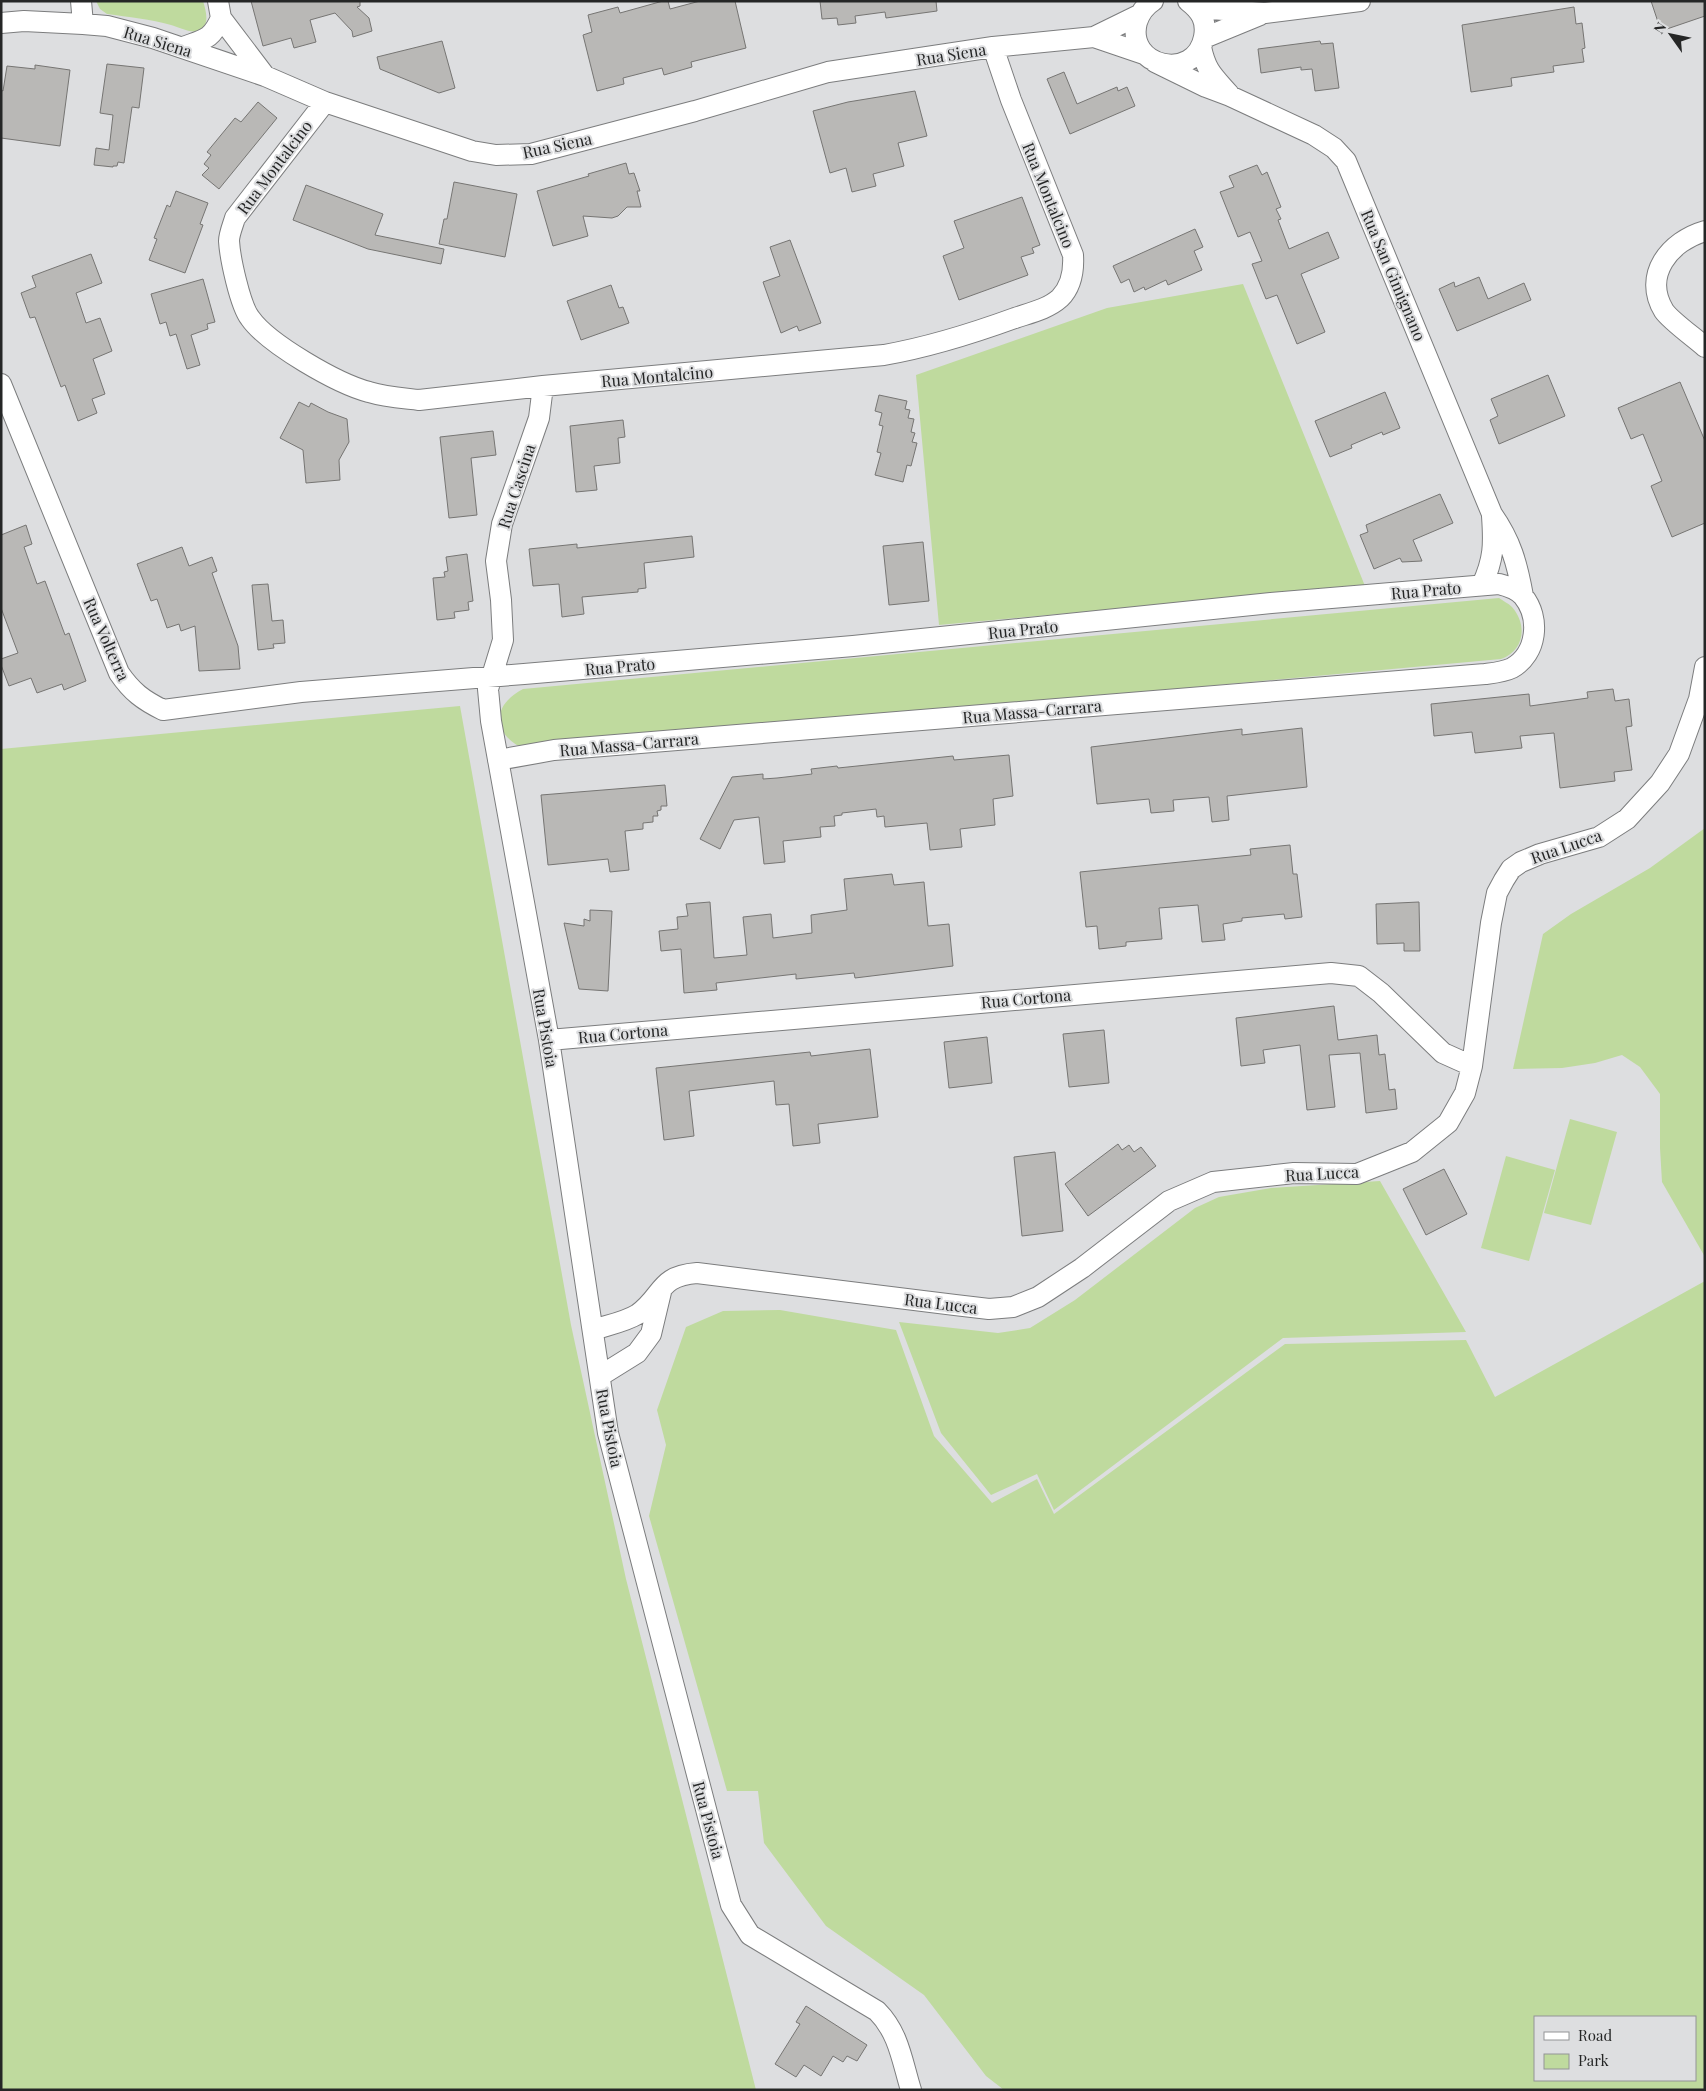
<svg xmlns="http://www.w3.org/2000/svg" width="1706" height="2091" font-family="'Playfair Display',serif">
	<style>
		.green { fill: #bfda9e; fill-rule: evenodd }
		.building { fill: #b9b8b6; stroke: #767573 }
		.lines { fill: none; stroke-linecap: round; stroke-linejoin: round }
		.minor-casing { stroke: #7c7d7e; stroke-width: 22 }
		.minor { stroke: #fff; stroke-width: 20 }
		.labels { text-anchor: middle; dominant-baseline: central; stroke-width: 4; stroke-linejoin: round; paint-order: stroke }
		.street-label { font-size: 16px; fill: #252626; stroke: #dddee0 }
	</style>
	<rect width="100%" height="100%" fill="#dddee0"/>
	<path class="green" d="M96,1H203C206,11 211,27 197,31C190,33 178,27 171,25C151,19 128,17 107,14L100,9Z
		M1243,284L1365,586L939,625L916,375L1107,308Z
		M1499,598C1503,601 1508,603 1512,607C1528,625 1524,651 1501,659L524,749C491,733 492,705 523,689Z
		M460,706L571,1325L626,1579L756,2090H1V749Z
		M1705,828V1257L1662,1182L1660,1148V1094L1640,1067L1622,1055L1595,1063L1562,1068L1513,1069L1543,934L1571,914L1650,868Z
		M1570,1119L1617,1132L1591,1225L1544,1213Z
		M1506,1156L1555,1170L1529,1261L1481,1248Z
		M1380,1181L1466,1332L1283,1338L1054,1510L1037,1474L991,1495L941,1433L899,1322L998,1333L1030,1328L1075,1300L1195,1208L1219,1197L1271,1188Z
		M1705,1281V2090H1004L986,2076L924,1995L826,1926L764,1843L758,1791H727L649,1516L666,1445L657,1410L686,1327L723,1311L780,1310L896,1330L934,1436L992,1503L1037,1479L1054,1514L1285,1344L1466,1340L1495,1397ZM1535,2017H1695V2080H1535Z"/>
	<path class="building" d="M251,1H360V6L357,7L369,18L372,31L353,37L352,31L335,13L310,20L316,42L294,48L291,38L263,46Z
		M663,1H668L670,9L700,1H735L746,48L691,62L692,67L664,75L662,68L623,78L624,84L597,91L583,35L592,32L588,15L618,7L620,13Z
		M820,1H936L937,11L886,18L885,12L855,16L856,23L838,25L837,18L822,19Z
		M1651,1H1705V16L1661,31Z
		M1574,7L1576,24L1582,23L1585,48L1582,49L1584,62L1553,66L1554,72L1511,78L1512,86L1471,92L1462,25Z
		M442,41L455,88L439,93L380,69L377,57Z
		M1320,41L1321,44L1333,43L1339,88L1315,91L1312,69L1301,70V67L1261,73L1258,49Z
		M107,64L144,68L139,108L132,107L124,163L118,162L117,166H113V167L94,165L96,148L109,150L113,115L100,113Z
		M35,65L70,70L60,146L1,138V90L3,91L7,66L35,69Z
		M1064,72L1077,104L1117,87L1118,91L1127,87L1135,106L1070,134L1047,79Z
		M915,91L927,136L898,143L904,166L873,174L876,186L852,192L846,168L830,173L813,111L848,102Z
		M258,102L277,118L219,189L202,175L209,168L204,164L211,155L207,152L235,118L241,122Z
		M626,163L629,174L634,173L640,191H637L641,207H627L618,216L612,218L583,216L588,236L553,246L537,191L589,176L588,174Z
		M1257,165L1262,175L1267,172L1281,207L1276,209L1281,219L1278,220L1289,249L1328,232L1339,258L1301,274L1325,332L1297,344L1277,295L1266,299L1252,264L1262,261L1250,232L1238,237L1220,192L1234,187L1229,176Z
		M454,182L517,194L505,257L439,244L444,219H447Z
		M306,185L383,214L375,235L444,249L441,264L368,249L293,220Z
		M176,191L208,203L200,224L203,225L185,273L149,260L157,239L154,238L167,205L170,207Z
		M1022,197L1040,245L1032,248L1034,253L1021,257L1028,275L959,300L943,256L964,248L954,221Z
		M1195,229L1203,247L1194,251L1202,270L1168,285L1166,280L1145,290L1144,287L1134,292L1129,279L1121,283L1113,266Z
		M790,240L821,323L799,331L797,326L781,333L763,282L780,276L770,247Z
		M91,254L102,283L76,293L86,323L100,318L112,351L93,359L105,394L92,399L97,413L78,421L65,385L61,387L35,317L30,318L21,293L36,287L32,276Z
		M1479,277L1488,299L1524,283L1531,300L1457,331L1439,289L1454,282L1455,287Z
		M203,279L215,322L207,324L208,329L191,335L200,365L187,369L176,334L170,336L166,322L160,324L151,294Z
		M611,285L619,308L623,307L629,323L581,340L567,301Z
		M1548,375L1565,416L1499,444L1490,420L1498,416L1491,399Z
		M1680,382L1705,441V523L1672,537L1651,486L1662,481L1643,434L1631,439L1618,408Z
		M1385,392L1400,428L1383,435L1382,432L1351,445L1352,448L1330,457L1315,421Z
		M879,395L907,401L905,409L910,410L908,418L914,419L911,432L915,433L912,442L917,443L911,466L907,465L903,482L875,475L881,453L877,452L883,426L879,425L882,413L875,411Z
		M299,402L309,407L311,403L328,412L347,419L349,442L339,460L340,480L306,483L303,450L280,438Z
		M623,420L625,437L618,438L620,463L594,466L597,490L576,492L570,426Z
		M493,431L496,455L471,458L477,515L449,518L440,437Z
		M1440,494L1453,523L1413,540L1422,561L1402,562L1400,558L1374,569L1360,535L1368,532L1366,525Z
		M26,525L32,544L24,547L37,584L45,581L65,635L69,633L86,681L64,690L62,684L37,693L31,678L9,686L1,665V659L18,653L1,608V535Z
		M692,536L694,557L644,563L646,588L638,589V592L582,597L584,614L562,617L559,584L533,586L529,549L577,544V548Z
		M923,542L929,601L889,605L883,546Z
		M182,547L189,566L212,557L217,571L212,573L238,646L240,669L199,671L195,626L181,631L179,624L167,628L157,599L151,601L137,564Z
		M467,554L473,601L468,602L469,610L454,612L455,618L437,620L433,578L445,577L444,572L448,571L446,557Z
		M268,584L272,621L283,620L285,643L273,644L274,648L258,650L252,585Z
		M1613,689L1615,701L1629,699L1632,726L1626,727L1632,770L1614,772L1615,781L1560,788L1554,733L1520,736L1522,748L1475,753L1472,732L1434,736L1431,704L1529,694L1530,706L1588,698L1587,692Z
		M1302,728L1307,787L1227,796L1229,820L1212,822L1209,797L1173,800L1174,811L1151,813L1149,799L1097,804L1091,747L1242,729V735Z
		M1009,755L1013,796L993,799L995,825L960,829L962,847L930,850L927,823L885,827L884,816L877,817L876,809L842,813V815L834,816L835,826L820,827L821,837L783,841L785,862L764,864L759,817L734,820L720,849L700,839L732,777L763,774V779L777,778L812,774L811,769L837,766L838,768L953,756L954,760Z
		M665,785L667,806H661V810L657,811L658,816H653V822L643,823V829L625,831L629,870L610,872L608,859L548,865L541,795Z
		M1290,845L1293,874H1297L1302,917L1285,919L1284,914L1242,918V921L1223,924L1225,940L1202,942L1198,905L1159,908L1162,939L1126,942V946L1099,949L1097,926L1086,927L1080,872L1251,855L1250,849Z
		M892,874L894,885L924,882L928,926L949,924L953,966L855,978L854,973L796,979V974L716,983L717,990L684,993L681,949L661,951L659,931L678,929L677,917L688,916L686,904L710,902L714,958L747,955L743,917L771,914L773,938L812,933L811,915L847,910L844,879Z
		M1419,902L1420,951H1404V943L1377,944L1376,904Z
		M590,910L612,911L608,991L579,989L564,923L584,926V919L590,921Z
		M1334,1006L1338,1040L1377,1035L1379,1055L1385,1054L1389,1090L1395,1089L1397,1109L1366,1113L1360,1053L1329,1055L1335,1107L1307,1110L1300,1045L1263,1050L1265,1063L1241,1066L1236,1018Z
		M1104,1030L1109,1083L1069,1087L1063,1034Z
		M987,1037L992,1083L949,1088L944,1042Z
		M870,1049L878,1117L818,1124L820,1143L793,1146L789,1104L776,1105L774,1081L689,1091L694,1136L664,1140L656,1068L810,1052L811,1056Z
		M1118,1144L1122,1150L1129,1145L1134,1152L1141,1147L1156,1166L1088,1216L1065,1184Z
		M1055,1152L1063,1231L1022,1236L1014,1157Z
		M1444,1169L1467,1214L1426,1235L1403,1189Z
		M806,2006L867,2045L857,2061L847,2056L843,2062L833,2056L821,2076L804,2065L796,2077L775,2064L800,2024L796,2022Z"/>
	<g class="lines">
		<defs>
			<path id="minor" d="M81,1L83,24
				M218,1L221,18L265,76
				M1153,1C1145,6 1140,13 1137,22C1125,67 1195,83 1204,37C1207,21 1201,11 1188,1
				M1197,8L1265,13L1360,1
				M1,23L24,21L83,24L107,26L153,38L265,76L325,102L472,151L496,155L531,154L695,111L828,72L993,47L1094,37L1139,15
				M1094,37L1144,54
				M1204,38L1260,15
				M183,47C205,39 211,40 221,18
				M1201,47C1206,71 1213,76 1229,94
				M1155,62L1206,87L1230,96L1314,135L1334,148L1346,161L1492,514C1511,541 1517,563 1523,596
				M325,102L235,218C233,225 229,234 229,241C230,258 240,305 250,318C268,344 338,384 369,392C385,397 402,398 419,400L543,386L884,355C930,347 971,334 1015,318C1030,313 1048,309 1060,298C1072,286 1074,271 1073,255L1011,100L993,47
				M1705,231C1670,241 1642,275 1664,311C1671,321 1695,338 1705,347
				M1,384L119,673C132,692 143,700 163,710L301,692L524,674L853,646L1271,603L1499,584C1507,586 1517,589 1523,596C1541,618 1537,654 1512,668C1504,672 1493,673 1485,674L554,750L498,760
				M543,386L539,418L502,524L496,561L501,600L503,640L488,689L491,721L549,1040L608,1433L731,1905L750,1935L877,2011C899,2033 902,2061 911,2090
				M1482,585C1494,559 1494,544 1492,516
				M549,1040L1331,973L1359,976L1381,993L1443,1053L1472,1066
				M593,1330C608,1325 625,1322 638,1314C664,1295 658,1276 697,1273L955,1305L989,1309L1013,1307L1038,1297L1082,1268L1169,1201L1213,1182L1294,1173L1357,1174L1412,1152L1448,1123L1465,1093L1472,1066L1491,923L1497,893L1504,880L1511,869L1521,862L1540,854L1599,837L1627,819L1660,783L1679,754L1699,699L1705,667
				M600,1376L637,1353L651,1334L661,1292"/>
		</defs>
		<use href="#minor" class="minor-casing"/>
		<use href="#minor" class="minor"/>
	</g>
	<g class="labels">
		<g class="street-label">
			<text transform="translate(158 41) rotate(17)">Rua Siena</text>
			<text transform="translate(951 54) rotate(-9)">Rua Siena</text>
			<text transform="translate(557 145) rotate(-12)">Rua Siena</text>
			<text transform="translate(274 167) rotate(-53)">Rua Montalcino</text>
			<text transform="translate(1049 195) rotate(68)">Rua Montalcino</text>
			<text transform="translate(1394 275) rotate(67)">Rua San Gimignano</text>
			<text transform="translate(657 376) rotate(-5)">Rua Montalcino</text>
			<text transform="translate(516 486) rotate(-72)">Rua Cascina</text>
			<text transform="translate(1426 590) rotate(-5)">Rua Prato</text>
			<text transform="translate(1023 629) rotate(-6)">Rua Prato</text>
			<text transform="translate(107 639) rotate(66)">Rua Volterra</text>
			<text transform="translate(620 666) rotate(-5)">Rua Prato</text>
			<text transform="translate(1032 711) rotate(-5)">Rua Massa-Carrara</text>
			<text transform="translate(629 744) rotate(-5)">Rua Massa-Carrara</text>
			<text transform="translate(1566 846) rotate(-19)">Rua Lucca</text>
			<text transform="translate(1026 998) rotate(-5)">Rua Cortona</text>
			<text transform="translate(546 1028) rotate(80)">Rua Pistoia</text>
			<text transform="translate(623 1033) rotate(-5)">Rua Cortona</text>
			<text transform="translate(1322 1173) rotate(-3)">Rua Lucca</text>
			<text transform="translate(941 1303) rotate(7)">Rua Lucca</text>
			<text transform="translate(610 1428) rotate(79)">Rua Pistoia</text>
			<text transform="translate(709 1820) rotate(75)">Rua Pistoia</text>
		</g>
	</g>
	<rect width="1706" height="2091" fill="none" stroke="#252626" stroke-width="5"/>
	<rect x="1534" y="2016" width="162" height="65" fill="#dddee0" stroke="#939496"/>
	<rect x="1544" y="2032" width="25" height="8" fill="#ffffff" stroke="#939496"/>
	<text x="1578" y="2041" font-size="15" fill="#252626">Road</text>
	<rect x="1544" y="2054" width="25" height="15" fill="#bfda9e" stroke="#939496"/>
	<text x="1578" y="2066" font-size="15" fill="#252626">Park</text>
	<g transform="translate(1671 35) rotate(303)" stroke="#dddee0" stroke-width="4" paint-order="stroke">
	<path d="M0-4L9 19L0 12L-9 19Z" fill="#252626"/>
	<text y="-8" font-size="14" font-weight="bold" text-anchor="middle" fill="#252626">N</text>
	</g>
</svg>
